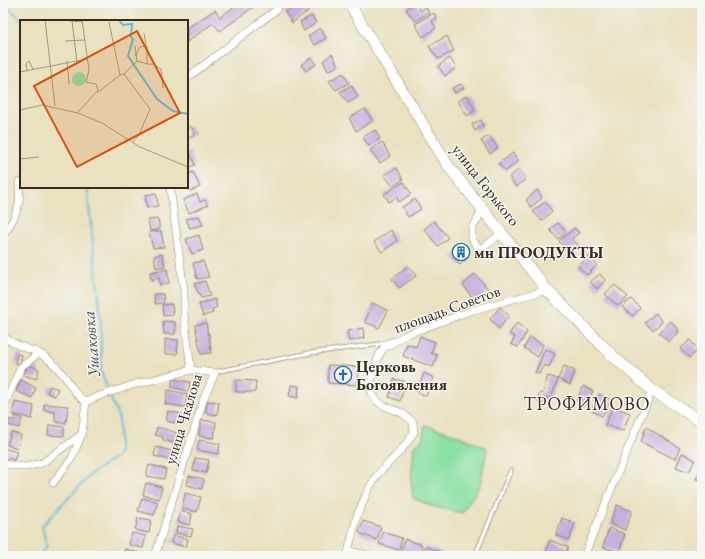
<svg xmlns="http://www.w3.org/2000/svg" width="705" height="559" font-family="'EB Garamond',serif">
	<style>
		.green { fill: #8be1a4; stroke: #638661 }
		.lines { fill: none; stroke-linecap: round; stroke-linejoin: round }
		.stream { stroke: #5dbedb; stroke-width: 2 }
		.building { fill: #c6b0df }
		.lane-casing { stroke: #92866e; stroke-width: 5 }
		.street-casing { stroke: #92866e; stroke-width: 8 }
		.secondary-casing { stroke: #92866e; stroke-width: 12 }
		.lane { stroke: #fff; stroke-width: 3.5 }
		.street { stroke: #fff; stroke-width: 7 }
		.secondary { stroke: #fff; stroke-width: 11 }
		.labels { text-anchor: middle; dominant-baseline: central; stroke-width: 3; stroke-linejoin: round; paint-order: stroke }
		.street-label { font-size: 16px; fill: #3b2a1e; stroke: #f6f6f2 }
		.poi-label { font-size: 16px; font-weight: bold; fill: #3b2a1e; stroke: #f6f6f2; text-anchor: start }
		.water-label { font-size: 17px; font-style: italic; fill: #455657; stroke: #f6f6f2 }
		.quarter-label { font-size: 18px; letter-spacing: 1px; fill: #3b2a1e; stroke: #f6f6f2 }
		.inset-river { fill: none; stroke: #5dbedb; stroke-width: 2 }
		.inset-road { fill: none; stroke: #a3987f; stroke-width: 1 }
		.view { fill: #d7540e; fill-opacity: 0.15; stroke: #d7540e; stroke-width: 2 }
		.inset-edge { fill: none; stroke: #3b2a1e; stroke-width: 2 }
	</style>
	<rect width="100%" height="100%" fill="#f6f6f2"/>
	<filter id="ink" filterUnits="userSpaceOnUse"><feTurbulence type="fractalNoise" baseFrequency=".025" numOctaves="2"/><feDisplacementMap in="SourceGraphic" scale="8" xChannelSelector="R" yChannelSelector="G"/><feConvolveMatrix kernelMatrix="1 2 1 2 8 2 1 2 1" color-interpolation-filters="sRGB"/></filter>
	<filter id="wash" filterUnits="userSpaceOnUse"><feTurbulence type="fractalNoise" baseFrequency=".012" numOctaves="4" result="noise"/><feDisplacementMap in="SourceGraphic" scale="16" xChannelSelector="R" yChannelSelector="G"/><feGaussianBlur stdDeviation="0.9" result="paint"/><feColorMatrix in="noise" values="0 0 0 0 0 0 0 0 0 0 0 0 0 0 0 0 0 1.4 0 .05"/><feComposite in="paint" operator="in"/></filter>
	<g filter="url(#wash)">
		<rect width="100%" height="100%" fill="#e9e1bf"/>
		<path class="green" d="M425,425L454,434L487,448L480,485L462,513L431,506L413,498L411,481L414,446L422,440Z"/>
		<g class="lines">
			<path class="stream" d="M3,4L24,21
				M40,556L47,546L42,526L91,474L119,455V419L101,372V319L87,187"/>
		</g>
		<g id="blocks">
			<path class="building" d="M240,3H259L220,31L213,23L187,42V28L215,10L220,17Z
				M300,3H304L308,11L292,23L285,12Z
				M415,3H417L420,11L426,7L429,13L415,21L406,9Z
				M434,13L437,18L432,21L436,28L423,37L415,24Z
				M312,16L316,23L304,31L300,22Z
				M320,28L326,38L315,45L308,36Z
				M447,36L454,51L438,59L429,46Z
				M332,54L338,66L328,71L323,61Z
				M312,57L316,64L306,71L301,65Z
				M450,58L456,68L445,76L438,66Z
				M343,73L349,83L336,90L329,81Z
				M461,84L464,88L455,93L452,88Z
				M351,85L358,97L348,103L340,92Z
				M467,95L475,110L467,116L458,101Z
				M365,109L373,121L356,131L349,118Z
				M481,120L483,126L475,131L472,124Z
				M191,126L195,134L187,139V128Z
				M375,130L380,139L369,146L363,137Z
				M489,136L498,148L490,154L481,141Z
				M382,142L390,156L380,163L370,150Z
				M189,150L195,165L187,168V151Z
				M513,153L518,161L506,171L498,164Z
				M397,168L403,180L393,186L384,175Z
				M519,169L526,179L516,187L509,177Z
				M193,172L200,187L190,191L187,184V175Z
				M404,182L411,194L399,202L396,197L389,202L384,194Z
				M537,190L542,198L531,207L526,200Z
				M156,193L158,206L147,208L145,195Z
				M197,194L200,202L205,200L208,205L189,213L183,200Z
				M415,199L421,209L408,217L402,207Z
				M545,202L552,211L542,221L533,211Z
				M199,216L203,225L190,228L186,219Z
				M158,219L160,229L150,231L148,220Z
				M434,221L448,238L438,246L424,229Z
				M558,223L566,232L558,239L550,230Z
				M574,228L579,233L572,238L578,245L569,253L559,241Z
				M391,230L397,241L382,252L374,242Z
				M161,231L164,247L153,248L149,232Z
				M199,235L203,250L192,254L186,239Z
				M462,247L469,257L460,265L452,257Z
				M162,254L165,266L156,268L154,256Z
				M589,256L597,265L587,275L578,267Z
				M203,261L209,277L197,279L193,263Z
				M408,266L416,276L399,288L392,279Z
				M167,269L169,283L160,285L159,278L151,280L150,272Z
				M475,274L489,290L476,302L463,285Z
				M600,274L605,280L597,289L590,282Z
				M205,281L210,296L201,298L194,284Z
				M615,285L628,297L618,306L605,294Z
				M154,294H163L164,303L155,304Z
				M215,299L217,307L212,309L213,313L203,316L199,304Z
				M631,299L640,308L633,316L622,307Z
				M373,303L388,311L379,328L365,322Z
				M172,304L173,315L163,316L162,305Z
				M500,307L509,316L499,329L490,319Z
				M656,313L662,322L653,330L645,323Z
				M163,321L175,322V334H164Z
				M671,321L679,331L669,342L659,333Z
				M206,323L208,335L209,334L211,353L201,354L195,325Z
				M517,323L527,332L518,347L511,344L515,337L509,334Z
				M363,328L364,338L349,341L347,331Z
				M420,336L435,342L431,353L437,355L433,367L403,356L407,344L416,347Z
				M530,337L543,345L538,357L524,348Z
				M165,339L178,340L177,354H165Z
				M690,340L698,350L690,358L680,349Z
				M545,349L555,354L549,367L544,365L539,374L535,373Z
				M17,354L22,355L20,364L15,363Z
				M28,365L39,369L36,379L24,375Z
				M328,365L360,367L357,385L328,383Z
				M564,366L575,371L570,385L558,379Z
				M424,373L434,378L426,396L417,392Z
				M548,376L558,379L551,398H546L543,404L537,401L539,394L543,393Z
				M173,379L190,382L188,391L171,387Z
				M394,379L406,382L400,401L389,397Z
				M21,380L36,388L32,398L16,391Z
				M236,380L256,381L255,392H236Z
				M291,385L299,386L298,398L289,396Z
				M50,386L58,389L55,396L47,393Z
				M583,386L593,391L586,406L576,401Z
				M168,390L187,394L185,407L165,404Z
				M599,394L611,400L602,416L592,411Z
				M207,401L219,402L217,415L206,413Z
				M15,402L34,406L32,419L12,414Z
				M44,404L68,406L66,423L55,422V412L44,410Z
				M613,407L630,413L623,431L605,425Z
				M168,411L182,414L180,424L166,421Z
				M15,416L22,419L19,428L8,425L10,419L14,421Z
				M201,420L216,422L214,438L199,436Z
				M49,425L64,427V436L48,435Z
				M157,427L177,433L174,443L163,440V437L155,435Z
				M646,427L680,448L675,459L641,442Z
				M11,432L21,435L18,448L7,445Z
				M199,440L220,444L218,454L197,450Z
				M156,447L172,451L170,460L154,456Z
				M3,448L17,452L14,460L8,458L6,463L3,462Z
				M682,453L695,460L689,472L676,467Z
				M195,458L209,460L206,473L193,470Z
				M149,465L166,469L164,479L146,476Z
				M702,467V481L696,479Z
				M189,476L204,479L202,489L187,485Z
				M146,483L162,487L159,499L143,495Z
				M185,493L201,497L197,512L182,508Z
				M142,498L158,502L154,515L138,511Z
				M617,505L632,511L625,530L610,524Z
				M181,511L192,514L190,525L178,522Z
				M138,518L151,520L149,533L135,530Z
				M562,518L575,523L569,540L556,535Z
				M363,521L381,527L377,540L359,533Z
				M177,526L193,529L191,536L176,533Z
				M609,528L625,534L619,552L603,547Z
				M383,532L402,538L399,550L379,544Z
				M132,533L146,536L143,548L129,545Z
				M173,535L188,539L186,547L171,543Z
				M405,539L422,545L419,556H410L400,553Z
				M550,540L568,547L565,556H551L545,554Z
				M425,546L443,553L442,556H421Z
				M125,549L142,554V556H123Z"/>
		</g>
	</g>
	<g filter="url(#ink)">
		<use href="#blocks" fill-opacity="0" stroke="#92866e" stroke-width="1"/>
		<g class="lines">
			<defs>
				<path id="lane" d="M214,372L310,353L380,344L392,340
					M475,556L511,470"/>
				<path id="street" d="M187,78L276,10L280,3
					M482,208L477,221L472,228V239L477,246L482,249L498,236L503,234
					M3,235C10,226 17,214 19,202C20,196 19,189 19,182
					M3,335C11,345 28,348 39,353L21,367L10,392L3,410
					M39,353C47,358 55,364 61,372C70,382 74,395 86,402L82,434L72,458L53,483
					M86,402L99,396L136,384L191,370
					M3,464L25,467L42,463L82,434
					M349,551L372,556
					M155,556L204,398L215,373L191,370L184,314V291L170,187
					M347,556L357,516L368,490L378,474L401,450L409,440L414,432L413,422L402,413L382,405L376,400L372,393L370,384L379,355L383,349L405,335L473,310L547,290
					M584,556L652,390"/>
				<path id="secondary" d="M349,3L449,167L547,290L615,358L652,390L702,422"/>
			</defs>
			<use href="#lane" class="lane-casing"/>
			<use href="#street" class="street-casing"/>
			<use href="#secondary" class="secondary-casing"/>
			<use href="#lane" class="lane"/>
			<use href="#street" class="street"/>
			<use href="#secondary" class="secondary"/>
		</g>
	</g>
	<defs>
		<symbol id="building-ring" viewBox="-11 -11 22 22"><circle r="9.5" fill="#f6f6f2" stroke="#1f6fb2" stroke-width="1.5"/><path d="M-4-6H4V6H1V3H-1V6H-4ZM-2.5-4.3h1.7v1.8h-1.7ZM.8-4.3h1.7v1.8H.8ZM-2.5-1h1.7V.8h-1.7ZM.8-1h1.7V.8H.8Z" fill="#1f6fb2"/></symbol>
		<symbol id="church-ring" viewBox="-11 -11 22 22"><circle r="9.5" fill="#f6f6f2" stroke="#1f6fb2" stroke-width="1.5"/><path d="M-1.2-6h2.4v3.5h3.3v2.4h-3.3V6h-2.4V-.1h-3.3v-2.4h3.3Z" fill="#1f6fb2"/></symbol>
	</defs>
	<g fill-rule="evenodd">
		<use href="#building-ring" x="451" y="242" width="20" height="20"/>
		<use href="#church-ring" x="333" y="365" width="20" height="20"/>
	</g>
	<g class="labels">
		<g class="street-label">
			<text transform="translate(486 185) rotate(52)">улица Горького</text>
			<text transform="translate(447 309) rotate(-20)">площадь Советов</text>
			<text transform="translate(183 419) rotate(-73)">улица Чкалова</text>
		</g>
		<g class="poi-label">
			<text x="474" y="252">мн ПРООДУКТЫ</text>
			<text x="356" y="366">Церковь<tspan x="356" dy="18">Богоявления</tspan></text>
		</g>
		<g class="water-label">
			<text transform="translate(91 344) rotate(-95)">Ушаковка</text>
		</g>
		<g class="quarter-label">
			<text x="587" y="403">ТРОФИМОВО</text>
		</g>
	</g>
	<g transform="translate(20 20)">
		<rect width="168" height="168" fill="#e9e1bf"/>
		<path d="M52 59a7 7 0 1 1 14 0a7 7 0 1 1-14 0Z" fill="#8be1a4"/>
		<path class="inset-river" d="M99,0L103,5L112,4L111,17L113,19L108,36L137,79L153,91L168,94"/>
		<path class="inset-road" d="M25,0L35,86M42,0L62,2M52,1L57,42M89,2L100,55L104,54L130,89L119,115L113,122M124,13L126,25M45,21L65,20M115,26L117,41L127,44M115,36L120,27L127,26V44H133L141,49L143,68M47,41L49,64M7,50L6,44L9,41L13,49M0,52L67,39M104,54L117,41M77,73L100,55M0,90L22,85L58,93L82,103L120,127L168,147M58,92L78,70L76,64L66,62L69,50L62,0M0,139L19,137"/>
		<path class="view" d="M117,11L160,93L57,147L14,66Z"/>
		<rect width="168" height="168" class="inset-edge"/>
	</g>
	<rect width="705" height="559" fill="none" stroke="#f6f6f2" stroke-width="16"/>
</svg>
